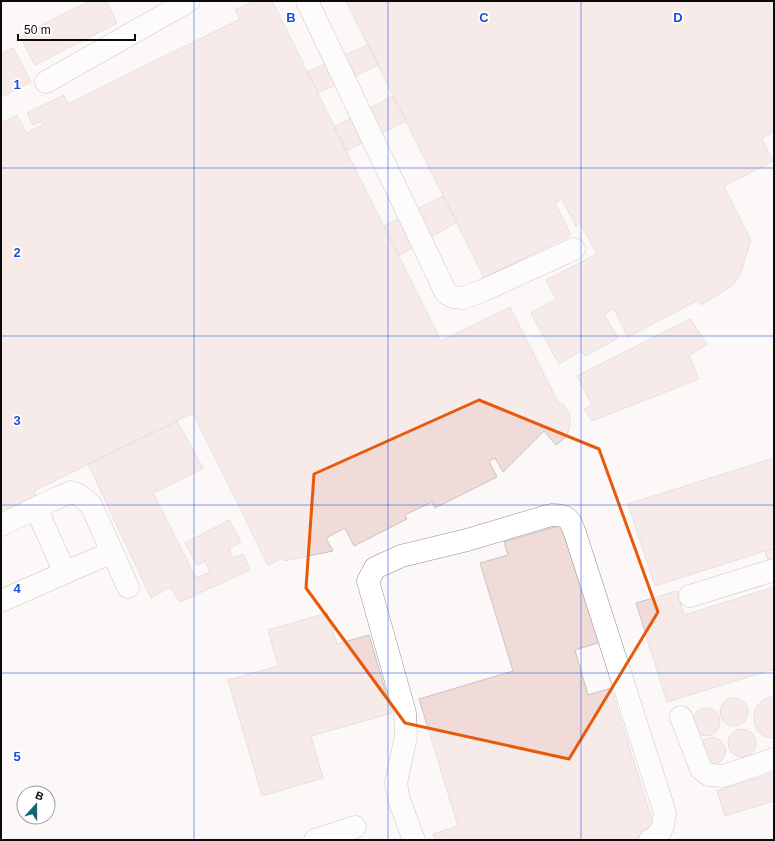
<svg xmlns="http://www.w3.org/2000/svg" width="775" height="841" font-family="Helvetica,sans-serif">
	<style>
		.building { fill: #f0dbd8; stroke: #c8c4c4 }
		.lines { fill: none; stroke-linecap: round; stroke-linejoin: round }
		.minor-casing { stroke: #928e8e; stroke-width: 23 }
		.minor { stroke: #fff; stroke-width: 22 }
		.marked { fill: none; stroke: #e8590c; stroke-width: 3; stroke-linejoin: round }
		.grid { fill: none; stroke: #1d4ed8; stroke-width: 1; stroke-opacity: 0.55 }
		.grid-label { font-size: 13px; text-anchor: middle; font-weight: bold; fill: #1d4ed8; stroke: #fff; stroke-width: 3.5; stroke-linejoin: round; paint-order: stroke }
	</style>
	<rect width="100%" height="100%" fill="#fcf8f8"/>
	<path class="building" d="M89,1H106L117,23L35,65L20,36Z
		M254,1H272L441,341L510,307L559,404H563L570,415V425L567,436L556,445L544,431L503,472L495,458L489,461L497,477L435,508L432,502L405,515L407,519L354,546L345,528L326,538L333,551L284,561L283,558L268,565L193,413L34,491L39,502L1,521V123L17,115L26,133L43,125L41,121L33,125L27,113L64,95L68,104L240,19L235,10Z
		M346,1H774V131L762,139L773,161L724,186L751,240L740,275L733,285L701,305L698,300L628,337L614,309L604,314L618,338L586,356L581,351L559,364L531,313L556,299L546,280L597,254L580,223L576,226L562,199L555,203L571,235L484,278Z
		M368,45L378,65L318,93L307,72Z
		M13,48L31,82L1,97V54Z
		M393,96L406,121L346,151L334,127Z
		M443,196L457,222L399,256L384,226Z
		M690,319L707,344L689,356L699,379L592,421L584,409L592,405L577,376Z
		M177,421L203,468L153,493L196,578L210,572L205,561L197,565L185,543L229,520L241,542L229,549L233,558L243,554L250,570L180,602L170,587L151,598L88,464Z
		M774,458V548L655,586L628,504Z
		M565,524L601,642L575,650L588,695L611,688L656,833L632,840H435L433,834L458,826L419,699L513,671L480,563L508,555L504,542Z
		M774,548V579L765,551Z
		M774,587V669L667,702L636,603L677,591L684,615Z
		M327,613L337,644L369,635L392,713L311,736L323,778L262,796L228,680L278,666L268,630Z
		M769,697H774V739L764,736L758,731L755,725L754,718V712L758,705L763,700Z
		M720 712a14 14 0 1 1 28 0a14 14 0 1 1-28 0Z
		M692 722a14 14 0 1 1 28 0a14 14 0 1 1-28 0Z
		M728 743a14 14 0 1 1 28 0a14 14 0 1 1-28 0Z
		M712,737L720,740L725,747L726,751L723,759L720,762L711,765L700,744L703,740Z
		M774,773V801L725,816L717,791Z"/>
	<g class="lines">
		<defs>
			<path id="minor" d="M307,1L446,293L453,297L462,298L482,291L574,249
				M46,82L189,1
				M36,508L65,573
				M1,525L57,498L71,492L79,495L91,505L128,587
				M690,596L774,570
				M1,601L112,552
				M681,717L701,769L709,775L723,776L774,759
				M315,840L355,827
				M414,840L399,800L396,783L406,736L405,713L368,581L375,568L401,556L467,540L551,515C568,515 569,518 575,533L665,813C663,826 663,834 650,840"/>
		</defs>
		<use href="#minor" class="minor-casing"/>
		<use href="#minor" class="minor"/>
	</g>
	<path d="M0 0H775V841H0ZM479,400L599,449L658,612L569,759L405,723L306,588L314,474Z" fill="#fcf8f8" fill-opacity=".55" fill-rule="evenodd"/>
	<path class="marked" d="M479,400L599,449L658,612L569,759L405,723L306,588L314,474Z"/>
	<path class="grid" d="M194,1V840M388,1V840M581,1V840M1,168H774M1,336H774M1,505H774M1,673H774"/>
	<g class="grid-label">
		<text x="291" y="22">B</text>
		<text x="484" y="22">C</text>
		<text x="678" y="22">D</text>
		<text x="17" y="89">1</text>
		<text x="17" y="257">2</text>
		<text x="17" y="425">3</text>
		<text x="17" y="593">4</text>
		<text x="17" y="761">5</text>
	</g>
	<rect width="775" height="841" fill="none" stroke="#0c0b0b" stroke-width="4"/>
	<g transform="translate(36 805) rotate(21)"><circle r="19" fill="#ffffff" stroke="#9e9d9d"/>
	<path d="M0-3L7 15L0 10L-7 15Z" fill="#1a6371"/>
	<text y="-6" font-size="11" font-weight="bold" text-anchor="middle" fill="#0c0b0b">B</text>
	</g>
	<path d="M18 34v6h117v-6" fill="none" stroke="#0c0b0b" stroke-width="2"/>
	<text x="24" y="34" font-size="12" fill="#0c0b0b" stroke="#ffffff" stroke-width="3" paint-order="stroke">50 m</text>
</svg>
